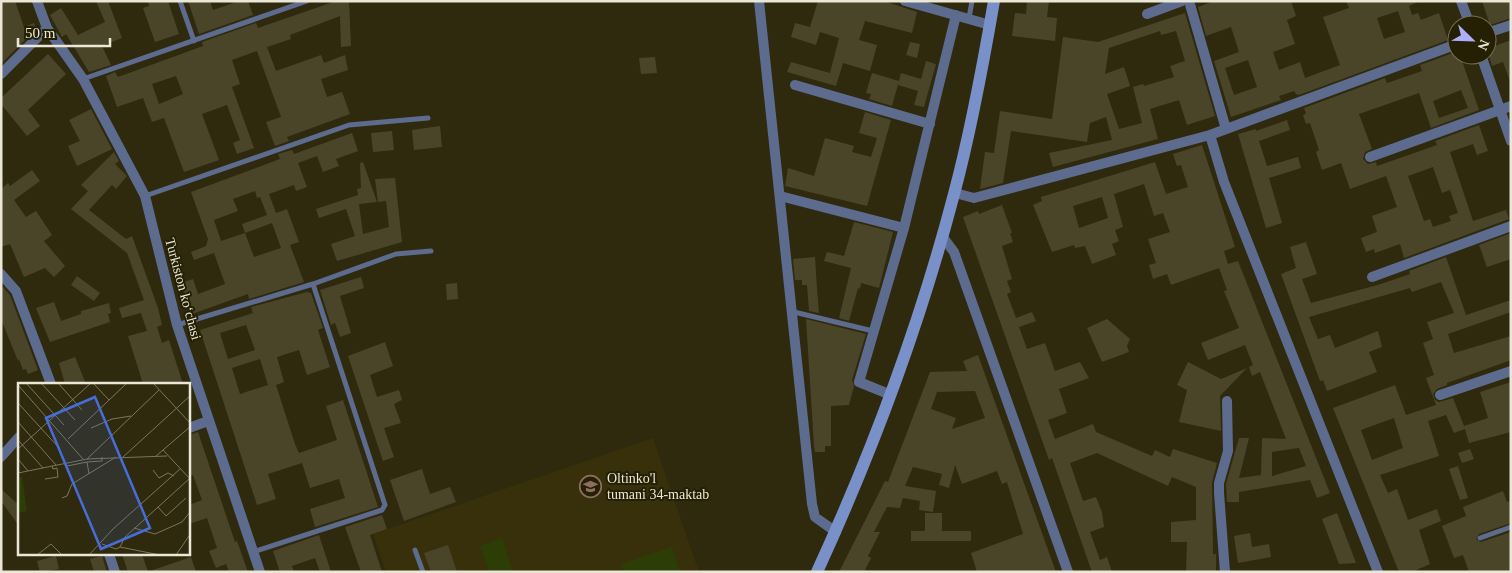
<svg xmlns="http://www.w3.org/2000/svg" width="1512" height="573" font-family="Georgia,serif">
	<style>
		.built { fill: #37300b }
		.green { fill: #2c3d06 }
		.building { fill: #4a4529; fill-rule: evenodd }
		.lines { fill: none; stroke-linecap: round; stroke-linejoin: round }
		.lane { stroke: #5d6b8e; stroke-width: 5 }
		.street { stroke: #5d6b8e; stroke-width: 10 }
		.secondary { stroke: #7990c8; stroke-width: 12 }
		.labels { text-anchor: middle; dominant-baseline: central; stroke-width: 4; stroke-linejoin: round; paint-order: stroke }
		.street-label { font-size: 14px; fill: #eae7d7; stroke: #252004 }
		.poi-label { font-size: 14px; fill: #eae7d7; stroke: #252004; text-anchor: start }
		.inset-road { fill: none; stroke: #7a765e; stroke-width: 1 }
		.view { fill: #466dd8; fill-opacity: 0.15; stroke: #466dd8; stroke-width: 2.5 }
		.inset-edge { fill: none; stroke: #eae7d7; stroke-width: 2.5 }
	</style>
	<rect width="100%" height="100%" fill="#2f2a0e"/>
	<path class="built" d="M653,438L699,572H386L373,534Z"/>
	<path class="green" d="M502,538L513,572H489L480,546Z
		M672,547L680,572H624L621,564Z"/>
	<path class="building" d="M1,1H15L24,27L34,23L36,29L1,64Z
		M96,1H108L122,38L102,46L111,65L89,72L66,34L62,37L50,15L61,8L78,35L105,22Z
		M148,1H168L179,34L155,42L143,8L149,6Z
		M188,1H210L213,10L239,1H248L253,15L199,34Z
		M336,1H349L351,46L341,47L340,16L290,35L291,39L267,47L276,71L321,55L324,63L345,55L348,70L321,79L327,97L342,92L350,114L287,137L289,141L275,146L266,122L281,117L257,51L232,60L240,84L232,87L254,148L237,154L233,143L240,140L227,105L202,114L219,160L184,172L164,118L152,122L143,98L117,107L106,76L115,72L118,77L203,46L202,42L256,23L258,28ZM176,76L183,94L159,104L152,84Z
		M818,1H884L917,12L912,33L865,21L859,40L877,45L870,71L843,63L836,86L787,72L791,62L830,73L839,38L820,32L816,45L791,37L795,23L810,27Z
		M1027,1H1049L1047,17L1057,18L1055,41L1012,36L1015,13L1026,14Z
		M1214,1H1291L1296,16L1287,20L1295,44L1273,52L1279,70L1300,62L1305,78L1340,65L1323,17L1349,8L1346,1H1420L1409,6L1412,15L1418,13L1421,20L1439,13L1448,40L1299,95L1296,94L1294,91L1279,96L1281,100L1231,117L1214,61L1239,52L1231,27L1206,36L1198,7ZM1398,11L1405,32L1384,39L1377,18ZM1248,60L1257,87L1234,95L1225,68Z
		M1482,1H1511V18L1490,25Z
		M1185,13L1215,116L1187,125L1179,100L1150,109L1158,139L1053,167L1049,153L1112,140L1106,117L1090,123L1087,142L1011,131L1003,183L980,189L985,152L994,153L1000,111L1052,119L1063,37L1098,42ZM1160,31L1161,35L1176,31L1185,61L1170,66L1174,77L1144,86L1143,84L1133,87L1142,123L1119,129L1107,94L1130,86L1124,67L1105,74L1109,48Z
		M1511,40V81H1510L1503,62L1492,66L1487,49Z
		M910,42L920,44L917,58L906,55Z
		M1453,53L1454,57L1460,55L1479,110L1431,128L1419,93L1359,114L1372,149L1365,152L1363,159L1368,164L1376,162L1377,166L1437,145L1435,141L1479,125L1488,151L1477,155L1473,144L1450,152L1473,221L1506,210L1509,219L1404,258L1400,244L1375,253L1374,249L1366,252L1361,238L1377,232L1372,216L1397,207L1386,176L1350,189L1341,163L1322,170L1316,152L1319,150L1310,123L1306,124L1303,115L1306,114L1304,108L1385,78L1387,83L1422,71L1420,65ZM1461,90L1468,108L1439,118L1433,101ZM1433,167L1442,193L1450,190L1458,213L1449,216L1451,221L1433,227L1430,219L1424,221L1408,176Z
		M48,54L66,74L28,110L40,126L27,136L1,104V98Z
		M655,57L657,73L641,74L639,58Z
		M926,61L936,64L924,107L914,105L918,91L898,85L901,73L921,79Z
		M872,73L899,81L892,106L869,99L871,94L866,93Z
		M91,109L112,149L77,166L68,146L80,141L69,120Z
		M865,112L891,120L867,206L785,186L788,168L814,176L825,138L854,146L852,152L871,157L877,138L859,133Z
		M1287,120L1290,130L1259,141L1267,166L1298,157L1301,168L1269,178L1282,223L1266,228L1238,134L1256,129V131Z
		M440,126L442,147L414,150L412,130Z
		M392,131L394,150L373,152L371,133Z
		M352,133L358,151L336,159L339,166L323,172L317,156L298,163L307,187L296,191L294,185L269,194L276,213L287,209L299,242L290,245L304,282L249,299L248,294L192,314L181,283L193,279L198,294L225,284L214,253L194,260L191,252L206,246L208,239L191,192L280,159L278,154L292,150L294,154ZM255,191L257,198L260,197L267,215L242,224L245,233L221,241L214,220L238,211L233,199ZM272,223L281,248L254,257L245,233Z
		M1202,145L1235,247L1224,251L1228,264L1238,261L1330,493L1317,498L1310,480L1239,492V502H1227L1226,484L1239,438H1249L1239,478L1261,475L1262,438L1286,439L1260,372L1252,376L1249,367L1253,365L1245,345L1208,360L1201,343L1239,328L1224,291L1227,290L1219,268L1171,285L1167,274L1153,279L1149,265L1156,263L1148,239L1170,232L1163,213L1154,216L1144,184L1114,194L1123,227L1115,230L1119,241L1112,244L1116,255L1092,264L1085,246L1075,248L1074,245L1052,252L1033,205L1042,201L1041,197L1155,162L1166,194L1188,187L1181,165L1177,166L1173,154ZM1102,197L1108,218L1079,228L1073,206ZM1299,448L1306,466L1272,476V452Z
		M114,152L119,161L115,164L127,176L116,189L112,185L89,210L126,239L132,236L158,308L162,325L157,327L162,343L169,340L183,384H143L128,336L147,331L141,313L122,318L119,308L144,300L127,253L71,209L88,191L81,185Z
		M363,162L377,202L359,204L363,234L389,227L386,201L378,202L375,179L395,178L402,242L337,261L331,244L355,236L346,209L319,218L316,209L358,195L357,189L361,188L360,163Z
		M32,170L40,181L14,200L26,217L36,211L52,235L44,241L65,266L54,277L45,268L24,277L10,244L1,247V189L8,183L10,186Z
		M1002,205L1012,233H1010L1013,242L1002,246L1012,279L1007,281L1011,292L1007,294L1016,318L1032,312L1036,321L1019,327L1027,349L1045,343L1055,371L1080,362L1089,378L1059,389L1067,413L1048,420L1055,439L1093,424L1096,432L1152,456L1155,450L1170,457L1173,449L1217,463L1212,483L1213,554H1216V572H1186L1187,542H1171V522L1196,520V487L1172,477L1168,486L1097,453L1070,463L1083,501L1096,497L1102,512L1104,527L1090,532L1100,560L1107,557L1112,572H1092L1052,458L1049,460L963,217L978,211L979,214Z
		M854,222L893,232L879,288L861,283L860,289L858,288L849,321L839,318L851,268L824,261L827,252L844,256Z
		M1511,233V259L1487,267L1479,245Z
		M1306,242L1317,274L1302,279L1311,303L1381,284L1410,274L1409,271L1446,257L1466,315L1511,300V312L1448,334L1454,353L1511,336V360L1447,383V385L1437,389L1433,394L1435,400L1439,402L1453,398L1464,426L1488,418L1480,392L1511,382V432L1469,443L1465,429L1454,433L1446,415L1428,421L1439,456L1380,475L1388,493L1397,489L1408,520L1437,509L1441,521L1419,530L1430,564L1412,572H1399L1333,408L1395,385L1406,415L1436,405L1426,378L1434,375L1423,343L1433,339L1427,322L1454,313L1441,282L1412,292L1410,288L1309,317L1318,339L1330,335L1335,348L1378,331L1382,347L1369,352L1377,372L1327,391L1323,380L1320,381L1281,274L1296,268L1290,247ZM1394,418L1403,448L1372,460L1361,430Z
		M815,257L817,289L819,313L809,311L807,285H802V280H795L793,259Z
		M77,276L100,293L94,301L71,285Z
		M361,277L364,288L340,296L351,333L340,337L335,323L331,325L320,290Z
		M457,283L458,299L447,300L446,284Z
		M1,285L10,295L38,370L28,374L26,369L23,370L19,359L18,361L1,319Z
		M307,292L311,293L323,328L318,330L330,367L307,375L299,350L277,357L284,382L276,385L295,444L299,453L337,440L326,406L343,400L378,507L315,527L310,509L345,498L339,479L310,488L302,463L268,474L276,499L257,505L200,330L253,313L251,307ZM246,325L255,350L228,359L220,333ZM260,359L268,385L240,394L232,368Z
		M54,302L61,321L81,314V311L109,303L111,313L108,314L110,322L50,342L36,308Z
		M806,319L866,334L852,380L854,386L849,405L831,406V446H825V452H815L814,446Z
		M1107,319L1130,339L1127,346L1129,352L1102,362L1087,328Z
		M385,342L393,366L370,375L377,397L399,390L402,400L394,404L401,423L384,428L394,457L383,461L348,356Z
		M978,355L1056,572H977L971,553L1023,534L1007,482L1002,484L997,471L962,484L955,465L949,488L939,485L942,474L913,467L905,486L936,491L933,512L919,510L920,501L903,498L900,508L887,507L874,532H880L868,556L871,558L864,572H839L885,481L888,482L930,372L967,371L963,361ZM975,391L985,418L952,429L956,418L931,409L937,392Z
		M75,357L86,384H65L59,363Z
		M1188,362L1221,379L1247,368L1220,396L1221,431L1179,422L1187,390L1177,385Z
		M198,432L235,542L237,541L248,572H229L226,564L216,568L209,551L217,548L207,518L189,524V505L202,500L193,475L189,476V435Z
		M1470,449L1474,459L1462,463L1458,453Z
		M1458,466L1468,498L1460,500L1449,469Z
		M422,469L430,494L450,487L456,502L404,521L390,480Z
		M1,489L19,505V526L1,501Z
		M1503,491L1507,502L1511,501V523L1479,534L1476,539L1481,542L1511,532V572H1469L1463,555L1454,558L1442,526L1466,516L1463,507Z
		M925,513H942V531H971V541H911V531H925Z
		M1337,513L1356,563L1339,564L1322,519Z
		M382,515L387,529L370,535L382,572H361L345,527Z
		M1250,533L1252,547L1269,544L1271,557L1238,563L1234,536Z
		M319,535L331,572H320L315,558L292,566L294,572H280L273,551Z
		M448,545L457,572H431L424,553Z
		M122,554H142L148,572H128Z
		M56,556L59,569L40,572L37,561Z
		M102,556L107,572H94L90,559Z
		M191,557L196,572H154L153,570Z"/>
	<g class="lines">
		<path class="lane" d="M180,1L194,41
			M969,18L972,1
			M83,79L307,1
			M145,196L349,125L428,118
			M794,312L873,331
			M177,325L313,284L396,254L431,251
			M1480,538L1511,527
			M415,550L423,572
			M253,552L382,510L385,505L313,284"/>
		<path class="street" d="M37,1L47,28L83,79L145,196L177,325L260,572
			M759,1L812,504L815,517L836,532
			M905,1L990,25
			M1189,1L1226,129
			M1461,1L1470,25
			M1147,14L1182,1
			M1487,33L1511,25
			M1481,55L1511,141
			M1,74L47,28
			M795,85L930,124
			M1210,135L1224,182L1378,572
			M1370,157L1511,106
			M955,193L974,198L1210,135L1457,44
			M780,196L904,228L956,15
			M942,236L954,252L1068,572
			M1,274L16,291L51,384
			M1372,277L1511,226
			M891,395L859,382L904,228
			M1440,395L1511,371
			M189,428L208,421
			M1,457L19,437
			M109,554L115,572
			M1225,572L1219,493V483L1228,451L1227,401"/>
		<path class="secondary" d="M817,572C873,450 920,324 954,194C971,131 983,65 994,1"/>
	</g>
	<defs>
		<symbol id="school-ring" viewBox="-11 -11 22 22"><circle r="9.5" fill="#252004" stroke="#8d6e63" stroke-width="1.5"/><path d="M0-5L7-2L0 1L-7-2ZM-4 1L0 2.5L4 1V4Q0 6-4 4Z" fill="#8d6e63"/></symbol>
	</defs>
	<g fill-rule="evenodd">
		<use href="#school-ring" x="578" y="474" width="25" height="25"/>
	</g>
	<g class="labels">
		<g class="street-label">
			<text transform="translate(183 289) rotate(75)">Turkiston koʻchasi</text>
		</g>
		<g class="poi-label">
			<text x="607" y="478">Oltinko'l<tspan x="607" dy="16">tumani 34-maktab</tspan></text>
		</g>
	</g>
	<g transform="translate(18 383)">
		<rect width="172" height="172" fill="#2f2a0e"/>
		<path d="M0,94H4L9,128L0,130Z" fill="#2c3d06"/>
		<path class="inset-road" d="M8,0L46,42M23,0L57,37M40,0L64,27M75,0L91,17M135,0L173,41M0,2L65,76M0,20L42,66M0,39L38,82M73,45L94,36L113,33M50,56L109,0M0,57L25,85M0,66L73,0M145,67L173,97M138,73L173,43M105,74L173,12M0,76L10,88M69,76L141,7M69,79L84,78V74M49,83L69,79L71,91M135,87L141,95L150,90L156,93M0,90L69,76L149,73M27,96L40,94L39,85L35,86L34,83M44,115L49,113L54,101L98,74M140,124L148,133L168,115M116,145L137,151L164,139L173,128M84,161L98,166L102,164L142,172M102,164L107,154L171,96M19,172L33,161L44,172M71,172L95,146L162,86M158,172L173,150"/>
		<path class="view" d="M77,14L132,145L83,166L28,35Z"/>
		<rect width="172" height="172" class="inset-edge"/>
	</g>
	<rect width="1512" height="573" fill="none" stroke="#eae7d7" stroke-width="5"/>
	<g transform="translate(1472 40) rotate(113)"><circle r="24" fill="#252004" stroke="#747058"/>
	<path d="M0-4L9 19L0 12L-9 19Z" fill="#aeaefb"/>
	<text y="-8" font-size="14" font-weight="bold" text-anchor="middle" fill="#eae7d7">N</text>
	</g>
	<path d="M18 38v8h92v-8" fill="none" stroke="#eae7d7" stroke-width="2.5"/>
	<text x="25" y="38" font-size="15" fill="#eae7d7" stroke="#252004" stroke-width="4" paint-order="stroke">50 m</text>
</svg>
